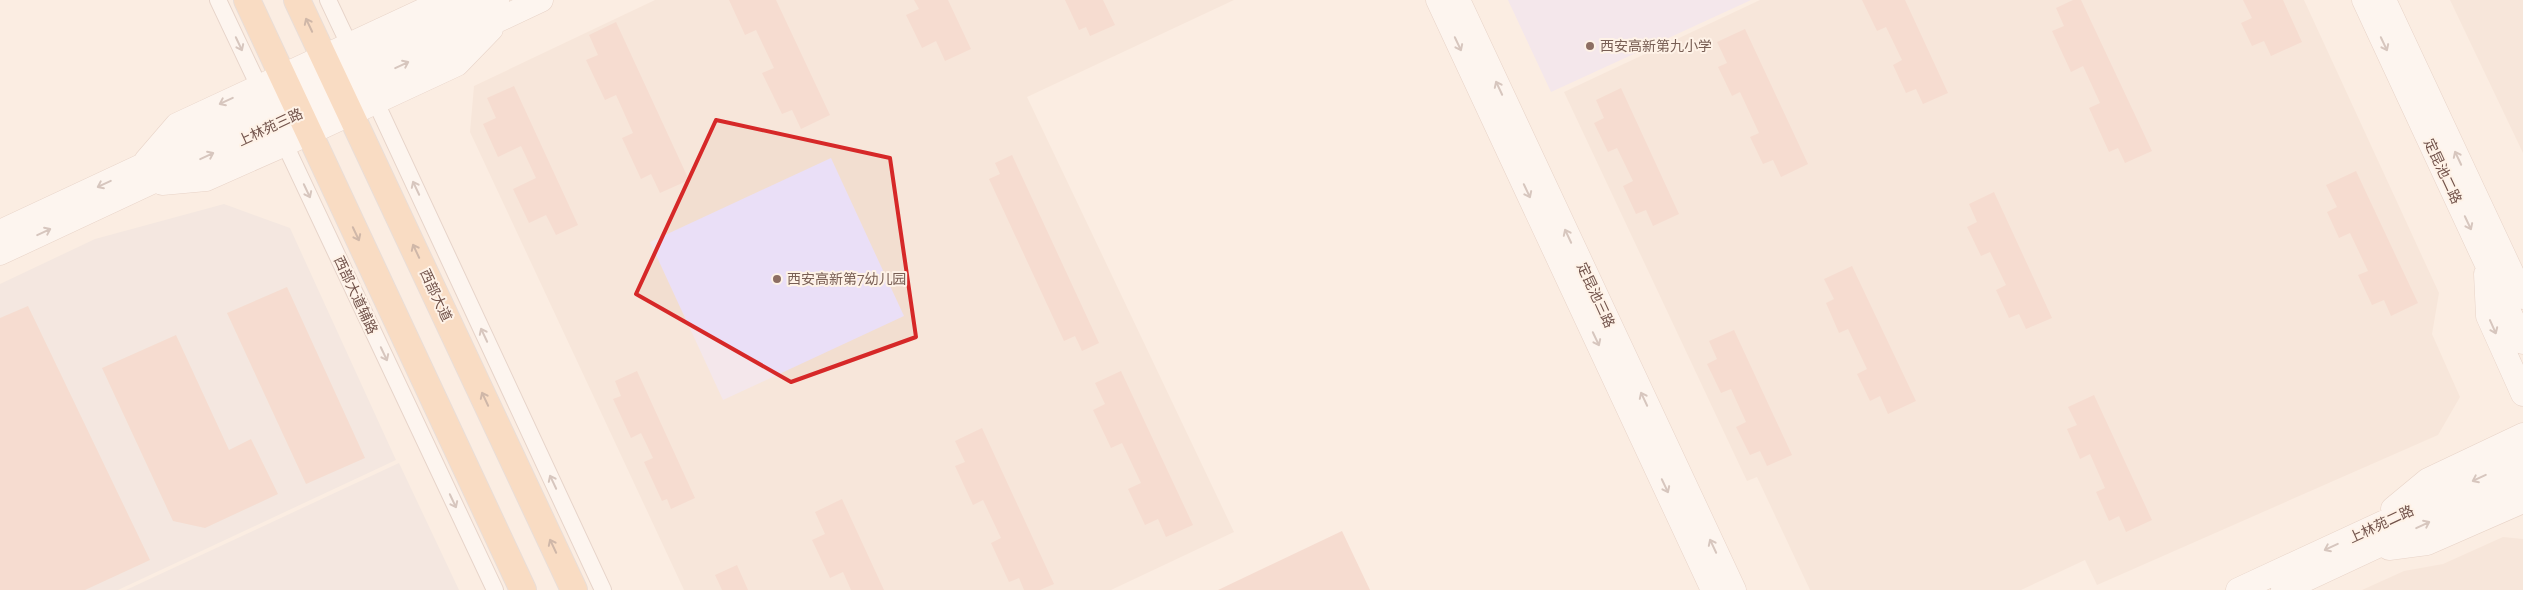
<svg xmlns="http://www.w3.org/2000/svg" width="2523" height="590" font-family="Raleway,'Noto Sans SC',sans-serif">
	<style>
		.residential { fill: #f2ded0 }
		.industrial { fill: #eae1dd }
		.education { fill: #eadff7 }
		.building { fill: #efc8bb }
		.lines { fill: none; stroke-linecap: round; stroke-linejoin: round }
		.street-casing { stroke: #cdb6ac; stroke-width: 18 }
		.secondary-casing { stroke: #d0b5a9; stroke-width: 25 }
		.primary-casing { stroke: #d4cbc9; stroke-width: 28 }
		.street { stroke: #fff; stroke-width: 16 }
		.secondary { stroke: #fff; stroke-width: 24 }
		.primary { stroke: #f7c89d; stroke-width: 26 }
		.oneway { stroke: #997563 }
		.oneway2 { stroke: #aa9792 }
		.marked { fill: none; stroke: #d62828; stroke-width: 4; stroke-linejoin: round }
		.education-dot { fill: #8d6e63; stroke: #fef2e7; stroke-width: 2 }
		.labels { text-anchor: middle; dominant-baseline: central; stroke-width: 4; stroke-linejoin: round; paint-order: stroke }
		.education-label { font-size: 14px; fill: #785e54; stroke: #fef2e7; text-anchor: start }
		.street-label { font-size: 14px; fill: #71524a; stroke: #fef2e7 }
	</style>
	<rect width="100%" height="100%" fill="#fbede2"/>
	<path class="residential" d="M655,0H1234L1027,97L1234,532L1111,590H684L470,132L474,86Z
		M1760,0H2304L2439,293L2432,334L2460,397L2438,435L2097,585L2085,560L2021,590H1810L1757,477L1747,481L1564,92Z
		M2450,0H2523V153Z
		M2503,537L2523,539V590H2362L2404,571L2443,564Z"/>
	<path class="industrial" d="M224,204L290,228L396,460L118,590H0V284L95,239Z
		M399,463L459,590H126Z"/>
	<path class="education" d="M1508,0H1751L1551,92Z
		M831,158L904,316L723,400L650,242Z"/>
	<path class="building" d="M729,0H776L830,115L801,129L792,110L782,114L762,73L774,68L756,30L745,35Z
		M914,0H948L971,49L945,61L936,41L922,48L906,15L919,9Z
		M1065,0H1103L1115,25L1090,36L1086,27L1079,30Z
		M1862,0H1905L1948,93L1923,104L1916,89L1906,93L1893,65L1902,60L1886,27L1877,31Z
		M2073,0H2081L2152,151L2125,163L2118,148L2109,152L2089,108L2100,103L2083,66L2071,72L2052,31L2064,26L2056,8Z
		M2243,0H2283L2302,42L2271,56L2264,41L2252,46L2241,23L2252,18Z
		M616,22L689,180L660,193L651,174L641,179L622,138L633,133L616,95L605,100L586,60L598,55L589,35Z
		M1745,29L1808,164L1781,177L1773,160L1763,164L1750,137L1759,133L1740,92L1732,96L1718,67L1727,63L1717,42Z
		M514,86L578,225L556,235L546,215L529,223L513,189L536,178L521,146L498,157L483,124L496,118L487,98Z
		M1621,88L1679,214L1653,226L1646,210L1636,214L1623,186L1633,181L1617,148L1608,152L1594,123L1604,118L1596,100Z
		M1012,155L1099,343L1082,351L1075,336L1064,341L989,179L1000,174L995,163Z
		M2356,171L2418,303L2391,316L2384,300L2372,305L2358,275L2368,271L2350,233L2339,238L2327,212L2337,207L2326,185Z
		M1994,192L2052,318L2026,329L2019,314L2009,318L1996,290L2006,285L1990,252L1981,256L1967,227L1977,222L1969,204Z
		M1852,266L1916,401L1888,414L1880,396L1870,401L1857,374L1867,369L1848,329L1839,333L1826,303L1834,299L1824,279Z
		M287,287L365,458L306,484L227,313Z
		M28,306L150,560L85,590H0V318Z
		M1734,330L1792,455L1767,466L1760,451L1750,455L1736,427L1746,422L1731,389L1721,393L1707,364L1717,359L1709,341Z
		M176,335L229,450L251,439L278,494L205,528L173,521L102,368Z
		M637,371L695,498L671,509L667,499L662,501L644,462L653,458L641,433L631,438L613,399L621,396L615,381Z
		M1121,371L1193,525L1166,537L1158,519L1145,525L1128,489L1141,483L1122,443L1111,448L1093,410L1105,404L1095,383Z
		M2094,395L2152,520L2126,532L2119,516L2109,521L2096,492L2105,488L2090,454L2080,459L2067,429L2077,425L2068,407Z
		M982,428L1054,584L1040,590H1024L1019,578L1009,582L991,543L1001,538L983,500L973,505L955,466L965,462L955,441Z
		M842,499L884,590H851L843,572L830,578L812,540L825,534L815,512Z
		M1342,531L1370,590H1218Z
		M737,565L748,590H722L715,575Z"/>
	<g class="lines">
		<defs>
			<path id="street" d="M218,0L263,95
				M328,0L353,53
				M372,94L603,590
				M281,136L495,590"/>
			<path id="secondary" d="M1438,0L1713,590
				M1458,0L1734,590
				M2364,0L2523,342
				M2384,0L2523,297
				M146,161L177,125L435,5L481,0
				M162,183L206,179L285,144L457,64L491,29
				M0,232L497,0
				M0,253L541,0
				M2486,274L2488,316L2523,394
				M2393,509L2428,480L2523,435
				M2389,548L2427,543L2523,501
				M2238,590L2523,458
				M2283,590L2523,478"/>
			<path id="primary" d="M247,0L523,590
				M297,0L574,590"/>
		</defs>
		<use href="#street" class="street-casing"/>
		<use href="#secondary" class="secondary-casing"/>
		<use href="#primary" class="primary-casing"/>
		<use href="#street" class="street"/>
		<use href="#secondary" class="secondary"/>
		<use href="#primary" class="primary"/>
	</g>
	<defs><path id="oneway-shaft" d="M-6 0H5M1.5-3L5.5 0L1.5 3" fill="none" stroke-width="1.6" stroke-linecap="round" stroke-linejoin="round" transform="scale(1.25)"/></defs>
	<g class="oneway">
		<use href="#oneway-shaft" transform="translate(309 25) rotate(-115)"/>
		<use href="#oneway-shaft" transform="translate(356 234) rotate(65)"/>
		<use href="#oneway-shaft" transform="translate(416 251) rotate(-115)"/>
		<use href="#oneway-shaft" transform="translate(485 399) rotate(-115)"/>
		<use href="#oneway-shaft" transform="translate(553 546) rotate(-115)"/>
	</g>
	<g class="oneway2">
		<use href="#oneway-shaft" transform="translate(239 44) rotate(65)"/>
		<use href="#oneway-shaft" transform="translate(1458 44) rotate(65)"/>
		<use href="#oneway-shaft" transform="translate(2384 44) rotate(65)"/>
		<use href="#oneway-shaft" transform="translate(402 65) rotate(-25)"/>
		<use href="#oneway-shaft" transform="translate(1499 88) rotate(-115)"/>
		<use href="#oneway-shaft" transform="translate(226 101) rotate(155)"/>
		<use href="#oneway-shaft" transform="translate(207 156) rotate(-25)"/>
		<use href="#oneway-shaft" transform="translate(2458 158) rotate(-115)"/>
		<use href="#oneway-shaft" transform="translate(104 184) rotate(155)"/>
		<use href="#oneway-shaft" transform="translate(416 188) rotate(-115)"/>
		<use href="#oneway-shaft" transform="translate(307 191) rotate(65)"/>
		<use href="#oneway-shaft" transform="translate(1527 191) rotate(65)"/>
		<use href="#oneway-shaft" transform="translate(2468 223) rotate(65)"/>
		<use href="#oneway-shaft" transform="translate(44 232) rotate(-25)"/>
		<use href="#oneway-shaft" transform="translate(1568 236) rotate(-115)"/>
		<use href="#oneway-shaft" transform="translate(2493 327) rotate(66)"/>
		<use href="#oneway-shaft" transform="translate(484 335) rotate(-115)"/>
		<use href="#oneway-shaft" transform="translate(1596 339) rotate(65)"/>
		<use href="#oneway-shaft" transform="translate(384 354) rotate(65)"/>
		<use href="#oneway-shaft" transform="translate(1644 399) rotate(-115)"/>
		<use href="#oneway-shaft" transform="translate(2479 478) rotate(155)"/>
		<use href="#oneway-shaft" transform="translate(553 482) rotate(-115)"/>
		<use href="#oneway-shaft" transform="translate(1665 486) rotate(65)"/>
		<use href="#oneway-shaft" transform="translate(453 501) rotate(65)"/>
		<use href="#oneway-shaft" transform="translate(2423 525) rotate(-25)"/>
		<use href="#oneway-shaft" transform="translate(1713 546) rotate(-115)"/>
		<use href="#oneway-shaft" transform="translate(2331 547) rotate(155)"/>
	</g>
	<path d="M0 0H2523V590H0ZM716,120L890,158L916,337L791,382L636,294Z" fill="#fbede2" fill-opacity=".55" fill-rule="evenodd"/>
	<path class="marked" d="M716,120L890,158L916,337L791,382L636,294Z"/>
	<g class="education-dot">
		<circle cx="1590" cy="46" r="5"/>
		<circle cx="777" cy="279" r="5"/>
	</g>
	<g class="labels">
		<g class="education-label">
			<text x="1600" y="46">西安高新第九小学</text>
			<text x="787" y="279">西安高新第7幼儿园</text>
		</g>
		<g class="street-label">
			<text transform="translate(270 127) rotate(-25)">上林苑三路</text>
			<text transform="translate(2443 171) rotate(65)">定昆池二路</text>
			<text transform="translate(356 295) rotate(65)">西部大道辅路</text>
			<text transform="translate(436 295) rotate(65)">西部大道</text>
			<text transform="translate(1596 295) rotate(65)">定昆池三路</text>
			<text transform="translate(2381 524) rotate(-25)">上林苑二路</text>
		</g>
	</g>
</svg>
